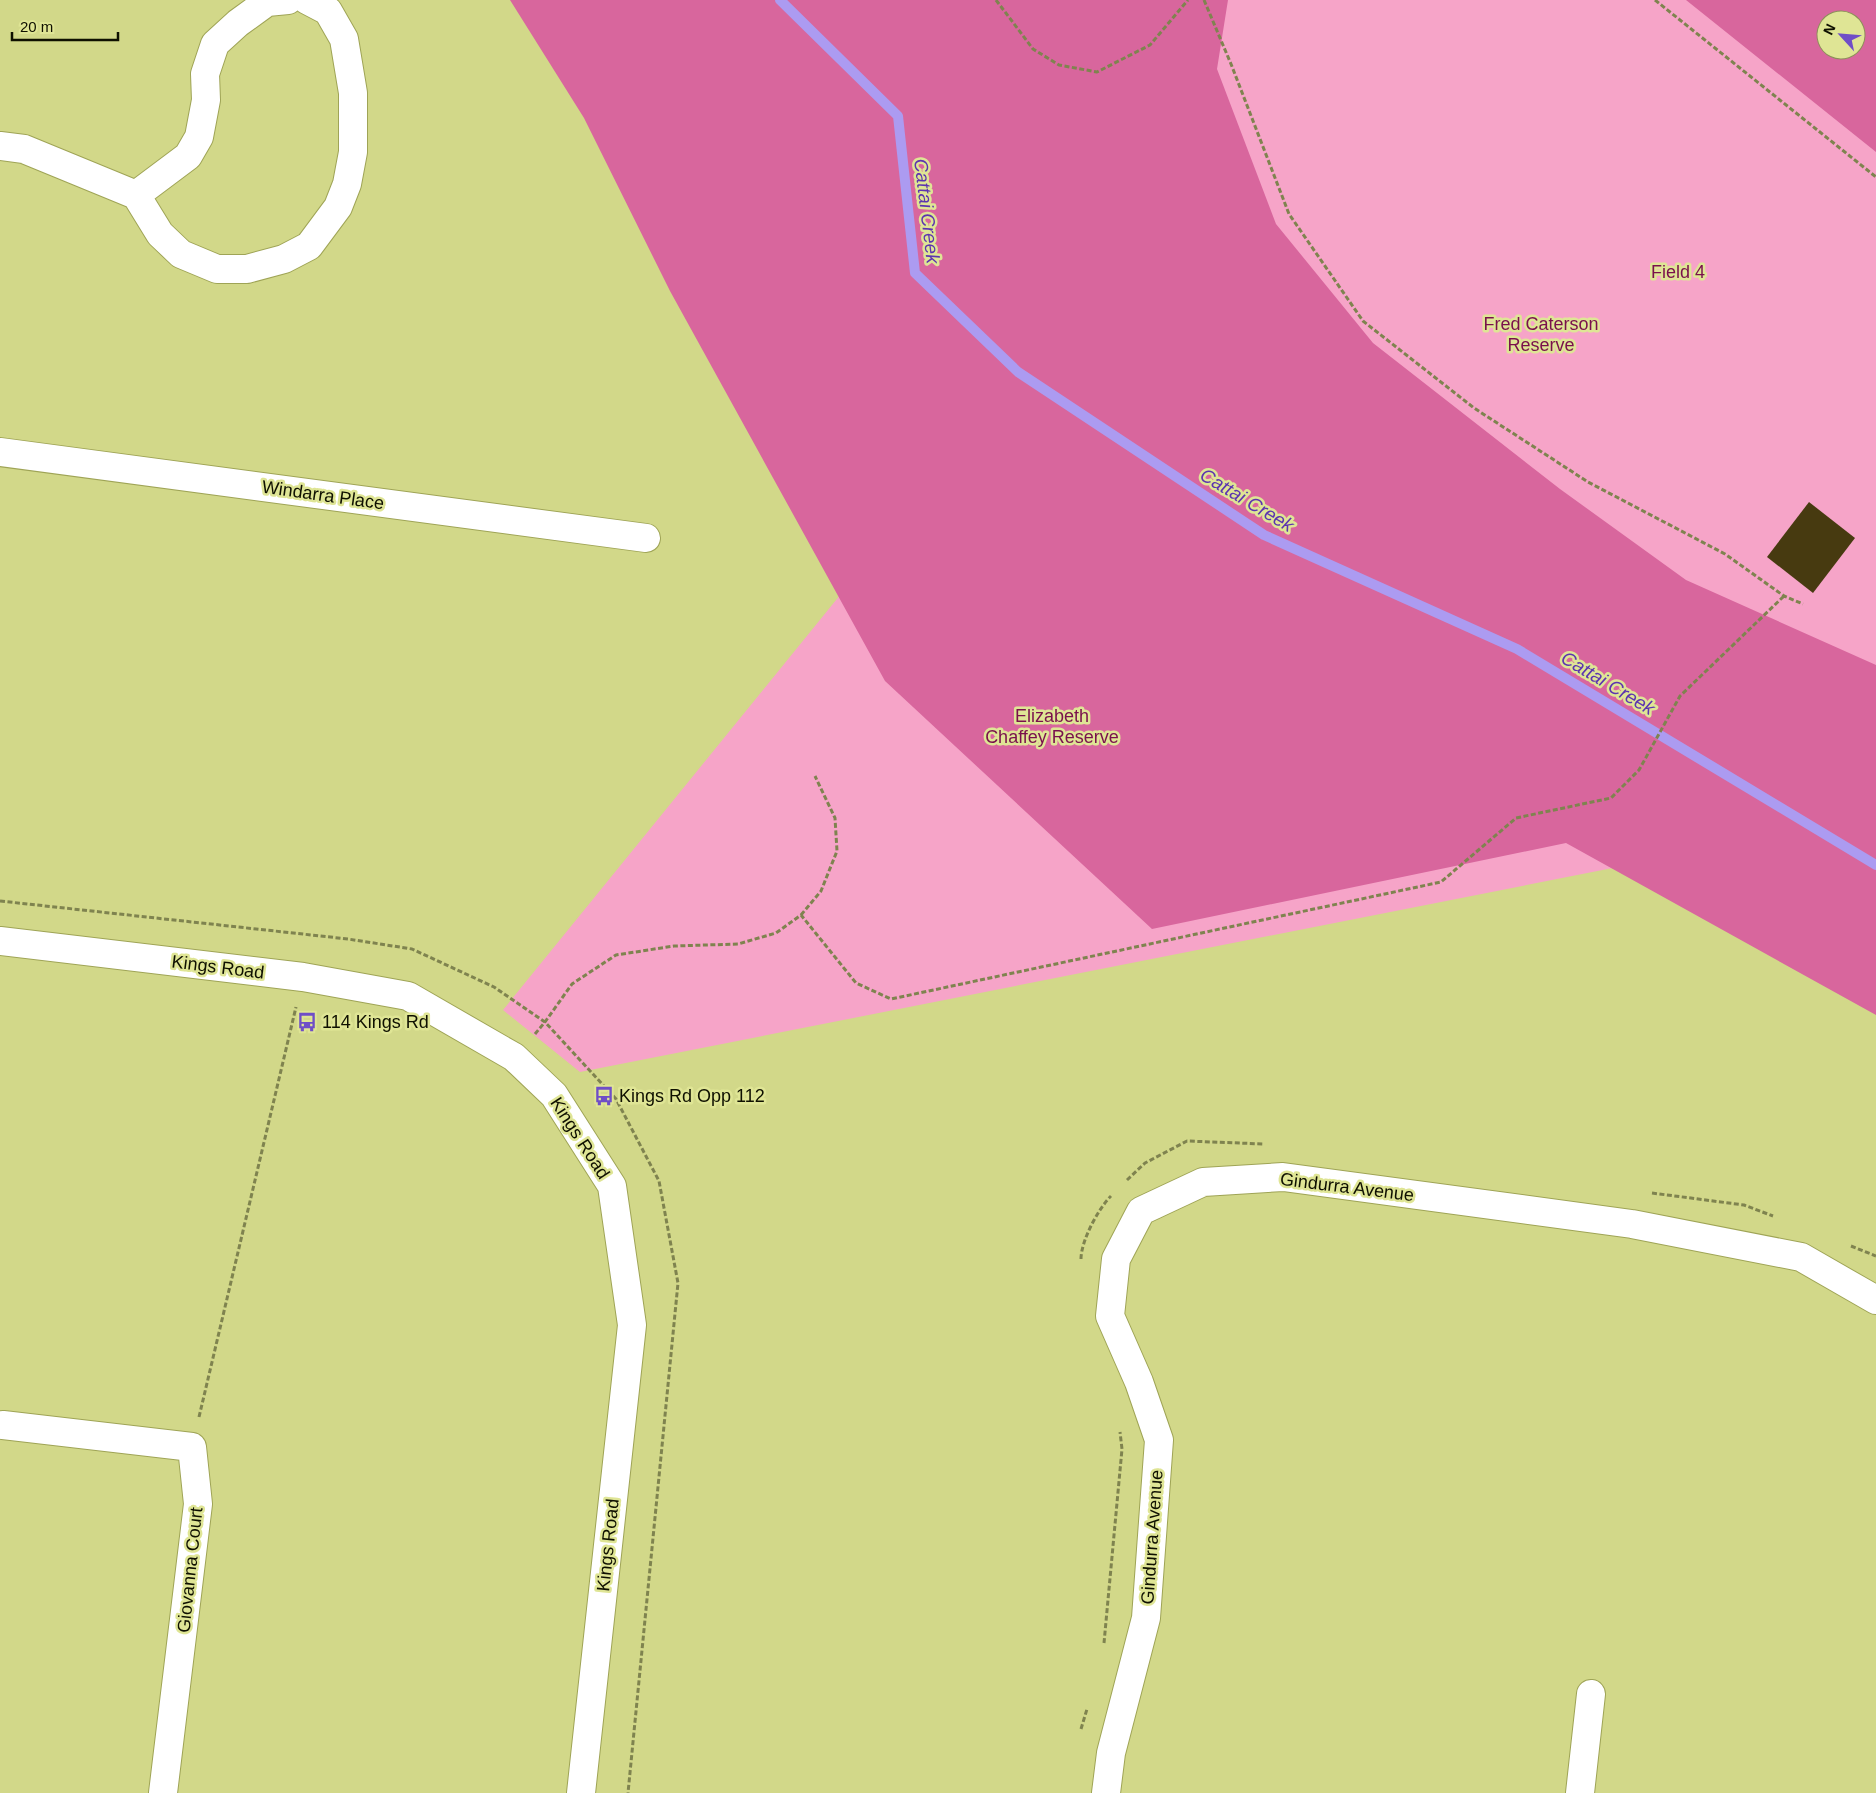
<svg xmlns="http://www.w3.org/2000/svg" width="1876" height="1793" font-family="Arial,sans-serif">
	<style>
		.green { fill: #f6a4c8; fill-rule: evenodd }
		.forest { fill: #d8669d; fill-rule: evenodd }
		.lines { fill: none; stroke-linecap: round; stroke-linejoin: round }
		.stream { stroke: #ac9bf1; stroke-width: 10 }
		.building { fill: #473a10 }
		.minor-casing { stroke: #9fa456; stroke-width: 30 }
		.path { stroke: #7f834f; stroke-width: 3; stroke-dasharray: 5 2.5; stroke-linecap: butt }
		.minor { stroke: #fff; stroke-width: 28 }
		.labels { text-anchor: middle; dominant-baseline: central; stroke-width: 5; stroke-linejoin: round; paint-order: stroke }
		.park-label { font-size: 18px; fill: #79104c; stroke: #dfe595 }
		.street-label { font-size: 18px; fill: #0f1000; stroke: #dfe595 }
		.poi-label { font-size: 18px; fill: #0f1000; stroke: #dfe595; text-anchor: start }
		.water-label { font-size: 19px; font-style: italic; fill: #5c34b0; stroke: #dfe595 }
	</style>
	<rect width="100%" height="100%" fill="#d2d889"/>
	<path class="green" d="M581,0H1876V971L1719,847L580,1072L503,1010L871,557ZM1826,20H1856V50H1826Z"/>
	<path class="forest" d="M510,0H1228L1217,69L1276,224L1373,343L1560,489L1686,580L1876,665V1015L1566,843L1152,929L885,681L670,291L584,118Z
		M1686,0H1876V152ZM1826,20H1856V50H1826Z"/>
	<g class="lines">
		<path class="stream" d="M780,0L898,116L915,273L1018,372L1264,535L1517,649L1876,865"/>
	</g>
	<path class="building" d="M1809,502L1855,538L1813,593L1767,557Z"/>
	<g class="lines">
		<defs>
			<path id="minor" d="M0,146L24,149L136,195
				M136,195L160,234L181,254L217,269H247L284,259L309,246L338,207L347,184L353,152V93L344,39L328,11L307,0
				M136,195L188,156L199,137L206,100L205,74L215,44L238,23L267,2L288,0
				M0,452L646,538
				M0,941L303,977L408,996L514,1057L554,1095L612,1186L632,1325L581,1793
				M3,1425L192,1447L198,1504L163,1793
				M1106,1793L1111,1753L1146,1618L1159,1440L1139,1382L1110,1316L1116,1259L1141,1211L1203,1182L1283,1177L1632,1224L1801,1257L1876,1300
				M1580,1793L1591,1694"/>
		</defs>
		<use href="#minor" class="minor-casing"/>
		<path class="path" d="M996,0L1033,49L1059,65L1097,72L1150,45L1188,0
			M1204,0L1231,64L1289,214L1363,321L1474,408L1588,482L1725,554L1784,596L1803,604
			M1655,0L1876,177
			M0,901L348,939L412,949L494,987L545,1022L616,1099L659,1181L678,1283L628,1793
			M801,915L821,891L837,851L835,818L815,776
			M535,1034L545,1022L572,984L616,955L674,946L738,944L776,933L801,915L856,983L891,999L1441,882L1516,818L1611,798L1639,770L1680,696L1784,596
			M1127,1180L1145,1163L1187,1141L1264,1144
			M1652,1193L1744,1205L1773,1216
			M1851,1246L1876,1256
			M1081,1259C1081,1241 1098,1209 1111,1196
			M199,1417L296,1007
			M1104,1643L1122,1449L1120,1432
			M1081,1729L1087,1709"/>
		<use href="#minor" class="minor"/>
	</g>
	<defs>
		<symbol id="bus-bare" viewBox="-9 -9 18 18"><path d="M-5-6H5V4H4V6H2V4H-2V6H-4V4H-5ZM-3.5-4V0h7V-4ZM-3.5 1.2v1.5H-2V1.2ZM2 1.2v1.5H3.5V1.2Z" fill="#6f4ec7" stroke="#dfe595" stroke-width="2.5" paint-order="stroke"/></symbol>
	</defs>
	<g fill-rule="evenodd">
		<use href="#bus-bare" x="293" y="1008" width="28" height="28"/>
		<use href="#bus-bare" x="590" y="1082" width="28" height="28"/>
	</g>
	<g class="labels">
		<g class="park-label">
			<text x="1678" y="272">Field 4</text>
			<text x="1541" y="324">Fred Caterson<tspan x="1541" dy="21">Reserve</tspan></text>
			<text x="1052" y="716">Elizabeth<tspan x="1052" dy="21">Chaffey Reserve</tspan></text>
		</g>
		<g class="street-label">
			<text transform="translate(323 495) rotate(8)">Windarra Place</text>
			<text transform="translate(218 967) rotate(7)">Kings Road</text>
			<text transform="translate(580 1138) rotate(57)">Kings Road</text>
			<text transform="translate(1347 1187) rotate(7)">Gindurra Avenue</text>
			<text transform="translate(1152 1537) rotate(-86)">Gindurra Avenue</text>
			<text transform="translate(608 1545) rotate(-84)">Kings Road</text>
			<text transform="translate(190 1570) rotate(-84)">Giovanna Court</text>
		</g>
		<g class="poi-label">
			<text x="322" y="1022">114 Kings Rd</text>
			<text x="619" y="1096">Kings Rd Opp 112</text>
		</g>
		<g class="water-label">
			<text transform="translate(927 211) rotate(83)">Cattai Creek</text>
			<text transform="translate(1247 500) rotate(31)">Cattai Creek</text>
			<text transform="translate(1608 683) rotate(31)">Cattai Creek</text>
		</g>
	</g>
	<g transform="translate(1841 35) rotate(296)"><circle r="24" fill="#dfe595" stroke="#8c9059"/>
	<path d="M0-4L9 19L0 12L-9 19Z" fill="#6f4ec7"/>
	<text y="-8" font-size="14" font-weight="bold" text-anchor="middle" fill="#0f1000">N</text>
	</g>
	<path d="M12 32v8h106v-8" fill="none" stroke="#0f1000" stroke-width="2.5"/>
	<text x="20" y="32" font-size="15" fill="#0f1000" stroke="#dfe595" stroke-width="4" paint-order="stroke">20 m</text>
</svg>
